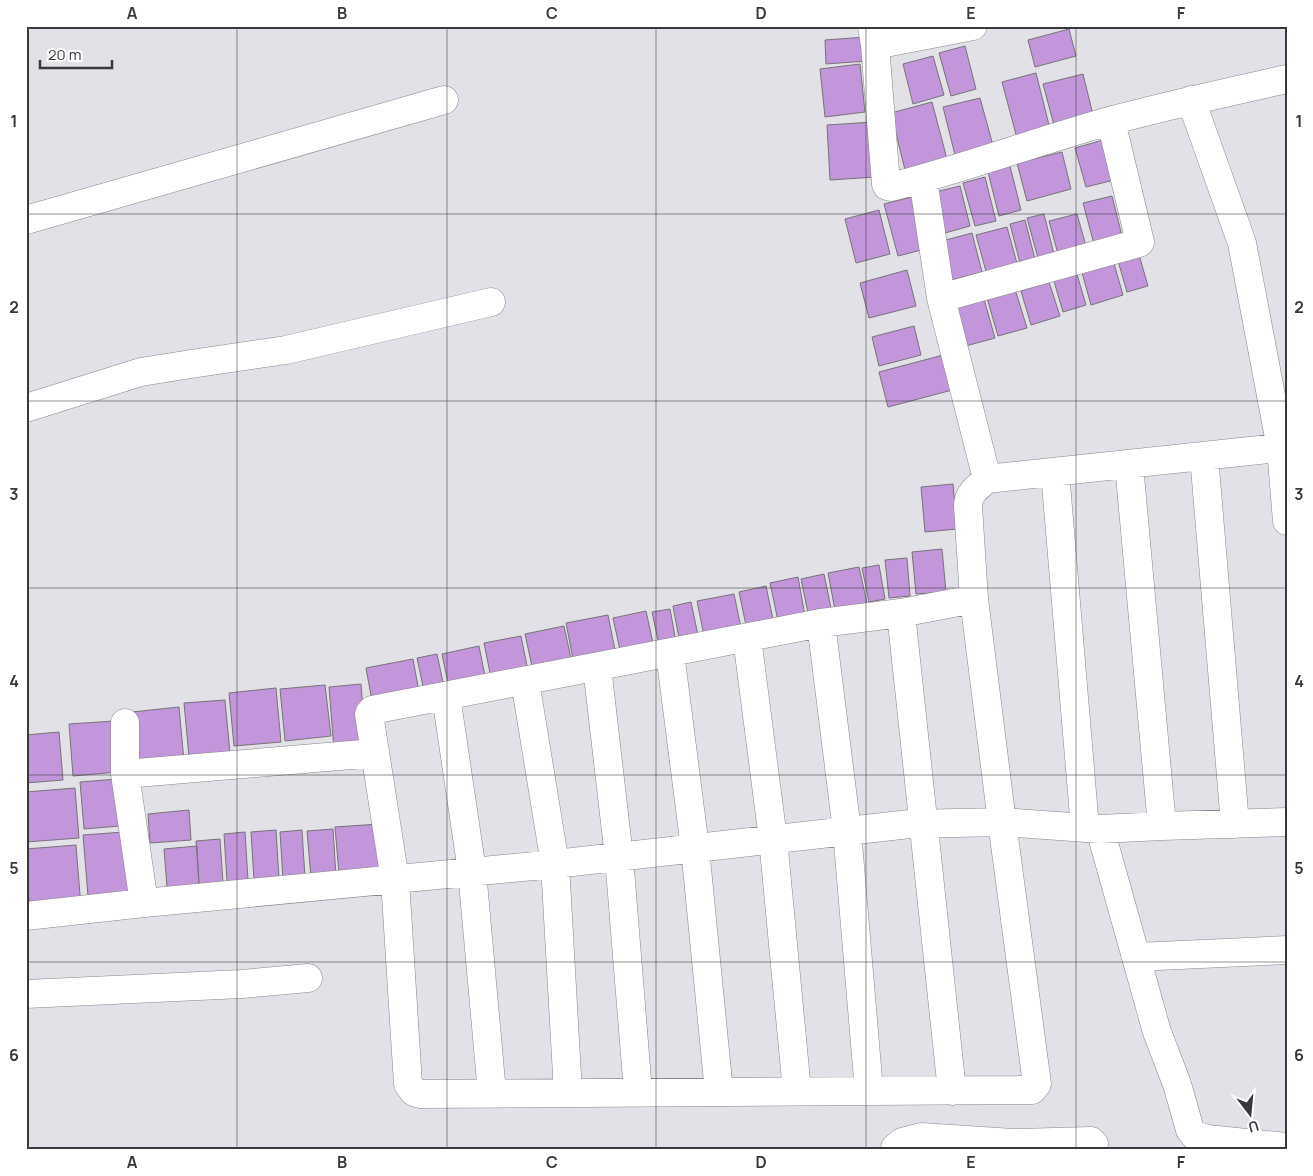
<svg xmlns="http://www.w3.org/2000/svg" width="1313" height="1176" font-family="Manrope,sans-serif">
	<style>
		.building { fill: #c395da; stroke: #767377 }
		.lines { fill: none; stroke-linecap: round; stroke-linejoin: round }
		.minor-casing { stroke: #86868b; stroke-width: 29 }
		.minor { stroke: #fff; stroke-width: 28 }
		.grid { fill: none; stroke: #38393b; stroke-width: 1; stroke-opacity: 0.55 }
		.neatline { fill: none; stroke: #38393b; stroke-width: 2 }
		.grid-label { font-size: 16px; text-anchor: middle; font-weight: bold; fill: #38393b }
	</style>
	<rect width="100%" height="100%" fill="#e1e1e7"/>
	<path class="building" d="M1069,29L1076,56L1035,67L1028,40Z
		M866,37L867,61L826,64L825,40Z
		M965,46L976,89L951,96L939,53Z
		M933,56L944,95L913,104L903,64Z
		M860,64L865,112L825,117L820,69Z
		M1036,73L1051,133L1018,142L1002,82Z
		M1083,74L1094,119L1055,129L1043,84Z
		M980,98L994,149L956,159L943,107Z
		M932,102L948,163L906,174L891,113Z
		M873,122L876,177L830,180L827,125Z
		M1103,140L1114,180L1086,187L1075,148Z
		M1062,152L1071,189L1027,201L1017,163Z
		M1010,166L1021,210L999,216L988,172Z
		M985,177L996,221L975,226L963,183Z
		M960,186L970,226L945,233L935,192Z
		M916,196L929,248L898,256L884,204Z
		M1112,196L1122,236L1094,244L1083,203Z
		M879,210L890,254L856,263L845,219Z
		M1044,214L1054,254L1038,258L1027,218Z
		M1077,214L1086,246L1058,254L1049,221Z
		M1025,220L1035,259L1020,263L1010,224Z
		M1007,227L1018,267L987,275L976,235Z
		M972,233L982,272L952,280L942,241Z
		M1137,248L1148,286L1127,292L1116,254Z
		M1113,260L1123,295L1091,305L1081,269Z
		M907,270L916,306L869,318L860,283Z
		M1076,271L1086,305L1063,312L1053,278Z
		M1049,282L1060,316L1031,325L1021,291Z
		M1015,289L1027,328L998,336L987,298Z
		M984,299L995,338L962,347L951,309Z
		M914,326L921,355L879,366L872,337Z
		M947,354L956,389L888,407L879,372Z
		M953,484L957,529L925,532L921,487Z
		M942,549L946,592L916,594L912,552Z
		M907,558L910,596L889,598L885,560Z
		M879,565L885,599L869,602L862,568Z
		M859,567L867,603L835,610L828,573Z
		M824,574L831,608L808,613L801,579Z
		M798,577L805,616L778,621L770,583Z
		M766,586L774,624L747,630L739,592Z
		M734,594L741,628L704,636L697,601Z
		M691,602L699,640L680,644L673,606Z
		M670,609L676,642L659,645L652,612Z
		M646,611L653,643L620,650L613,618Z
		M608,615L615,650L573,659L566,623Z
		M564,626L572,663L533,671L525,634Z
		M521,636L528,671L491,678L484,643Z
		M479,646L485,676L448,683L442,654Z
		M437,654L444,687L424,691L417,658Z
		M413,659L419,692L372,701L366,668Z
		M361,684L366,747L334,750L329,687Z
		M325,685L331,736L285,741L280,689Z
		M276,688L281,742L234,746L229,693Z
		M225,700L230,753L189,757L184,703Z
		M179,707L184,761L137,766L132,712Z
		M114,721L118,772L73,776L69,724Z
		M59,732L63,780L26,783V735Z
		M117,779L120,826L84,829L80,782Z
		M75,788L79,838L26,842V792Z
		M189,810L191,840L150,843L148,814Z
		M379,824L383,871L339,874L335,827Z
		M333,829L336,876L311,878L307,831Z
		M276,830L279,878L254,880L251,832Z
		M302,830L305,878L283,879L280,832Z
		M124,832L129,893L88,896L83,835Z
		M245,832L248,880L227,882L224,834Z
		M220,839L223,883L199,885L196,841Z
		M76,845L81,907L30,911L26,868V849Z
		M197,846L199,885L167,887L164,849Z"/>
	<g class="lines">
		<defs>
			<path id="minor" d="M872,26L875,45L886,184L887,186L891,187C965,168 1038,141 1113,120C1170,105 1228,92 1287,79
				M875,45L973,26
				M1191,100L1242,243L1281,448L1287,521
				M923,179L941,298L987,479
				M26,220L444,100
				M941,298L1139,243L1140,242L1111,121
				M26,408L141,372L191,364L286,350L491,302
				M1204,456L1235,824
				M1129,465L1162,826
				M1055,472L1085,828
				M974,599L901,613L821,623L372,710L369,714L395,880L408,1084L414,1092L421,1094L1032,1090L1037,1084L1002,822L974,599L968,506C968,493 978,487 987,479L1287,447
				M901,613L952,1091
				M821,623L847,831L869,1091
				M747,638L773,839L797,1091
				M670,653L695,848L719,1092
				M597,667L619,857L638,1092
				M525,681L555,864L568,1093
				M446,696L472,871L492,1093
				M125,723V774L144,903
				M125,774L375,753
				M1100,829L1157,1032L1177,1084L1190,1130L1194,1135L1207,1139L1287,1147
				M26,916L144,903L555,864L910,824L1002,822L1100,829L1162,826L1287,822
				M1137,957L1287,950
				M26,994L242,984L308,978
				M895,1150V1148L902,1142L921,1137L1013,1143L1091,1141L1094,1144L1093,1150"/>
		</defs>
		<use href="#minor" class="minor-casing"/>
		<use href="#minor" class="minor"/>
	</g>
	<path class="grid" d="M237,26V1150M447,26V1150M656,26V1150M866,26V1150M1076,26V1150M26,214H1287M26,401H1287M26,588H1287M26,775H1287M26,962H1287"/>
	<rect width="1313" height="1176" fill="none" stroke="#ffffff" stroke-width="55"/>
	<g transform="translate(1250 1114) rotate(164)" stroke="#ffffff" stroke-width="4" paint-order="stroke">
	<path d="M0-4L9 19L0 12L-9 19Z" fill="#38393b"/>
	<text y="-8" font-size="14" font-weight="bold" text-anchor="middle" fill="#38393b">U</text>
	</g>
	<path d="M40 60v8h72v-8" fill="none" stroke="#38393b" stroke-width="2.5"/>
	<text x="48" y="60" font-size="15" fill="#38393b" stroke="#ffffff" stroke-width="4" paint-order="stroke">20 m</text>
	<rect x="28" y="28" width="1258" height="1120" class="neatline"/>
	<g class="grid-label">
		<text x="132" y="19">A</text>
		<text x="342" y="19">B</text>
		<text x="552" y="19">C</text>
		<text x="761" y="19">D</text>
		<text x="971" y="19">E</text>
		<text x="1181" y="19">F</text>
		<text x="14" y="127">1</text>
		<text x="1299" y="127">1</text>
		<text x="14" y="313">2</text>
		<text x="1299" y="313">2</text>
		<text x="14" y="500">3</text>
		<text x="1299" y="500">3</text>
		<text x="14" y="687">4</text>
		<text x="1299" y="687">4</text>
		<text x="14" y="874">5</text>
		<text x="1299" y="874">5</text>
		<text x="14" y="1061">6</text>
		<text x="1299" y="1061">6</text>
		<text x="132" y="1168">A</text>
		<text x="342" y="1168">B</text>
		<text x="552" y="1168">C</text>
		<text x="761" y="1168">D</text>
		<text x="971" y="1168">E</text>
		<text x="1181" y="1168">F</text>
	</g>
</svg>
